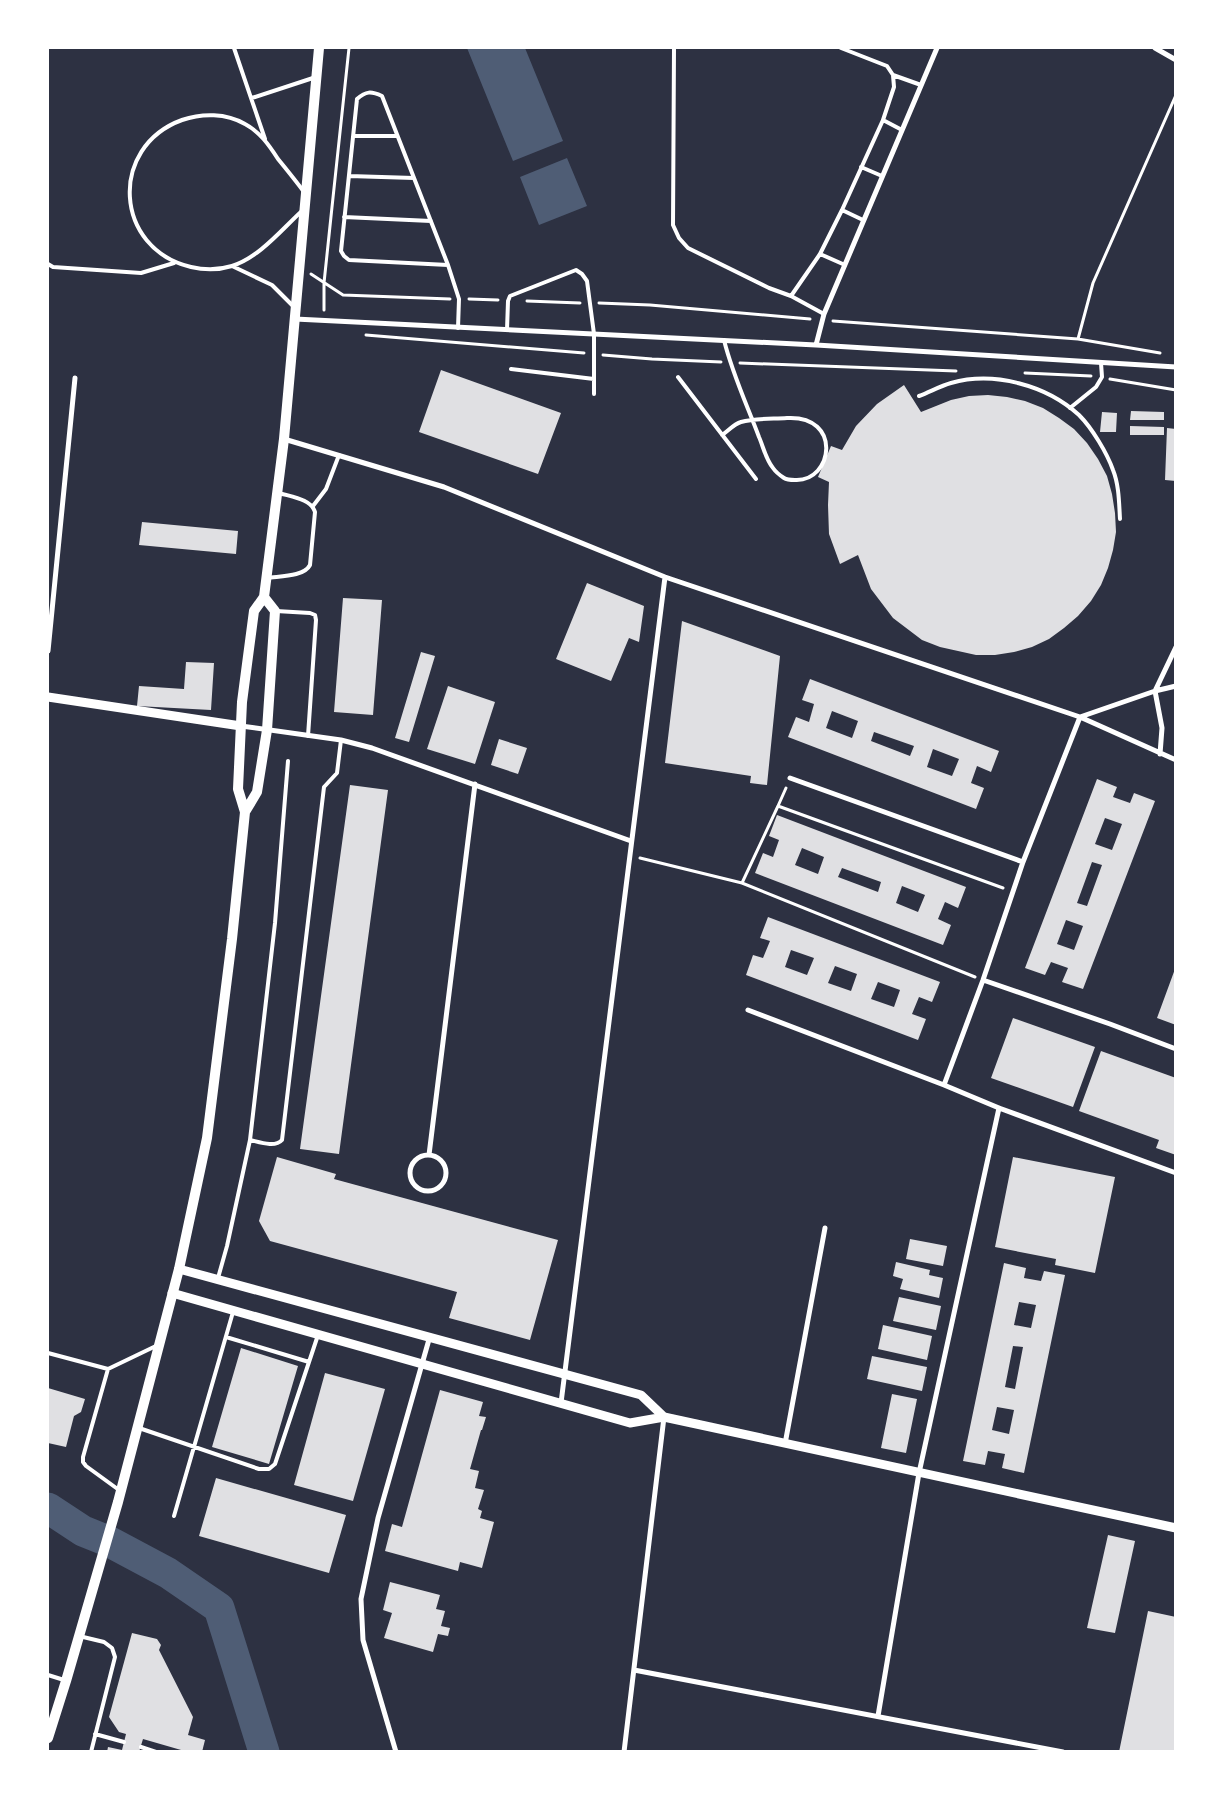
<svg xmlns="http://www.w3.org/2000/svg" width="1223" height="1799" font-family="'Fira Sans Condensed',sans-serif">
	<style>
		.water { fill: #4f5d75 }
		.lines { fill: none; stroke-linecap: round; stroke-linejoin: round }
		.river { stroke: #4f5d75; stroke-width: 31 }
		.building { fill: #e0e0e3; fill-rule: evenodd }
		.path { stroke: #fff; stroke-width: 3 }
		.service { stroke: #fff; stroke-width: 4 }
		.minor { stroke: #fff; stroke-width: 5 }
		.tertiary { stroke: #fff; stroke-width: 9 }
		.secondary { stroke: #fff; stroke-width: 10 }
	</style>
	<rect width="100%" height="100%" fill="#2d3142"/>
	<path class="water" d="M467,48H525L563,141L513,161Z
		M567,158L587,206L539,225L520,177Z"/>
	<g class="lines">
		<path class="river" d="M48,1508L83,1531L108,1541L168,1573L219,1608L264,1752"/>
	</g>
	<path class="building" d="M441,370L561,413L538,474L419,432Z
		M904,385L921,412L951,400L969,396L988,395L1007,397L1025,401L1043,408L1059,418L1074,429L1087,443L1098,459L1107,476L1112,494L1115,513L1116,532L1113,550L1108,568L1101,585L1091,601L1078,616L1064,628L1049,639L1032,647L1014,652L995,655H976L940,647L922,640L893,618L871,589L858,555L840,564L829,534L828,505L829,482L818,477L831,446L842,450L856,426L877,404Z
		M1131,411L1164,412V420H1130Z
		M1102,412L1117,413L1116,432H1100Z
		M1130,426L1164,427V435H1130Z
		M1167,428L1176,429V481L1165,480Z
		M142,522L238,531L236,554L139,545Z
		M587,583L644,606L639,642L629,638L611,681L556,659Z
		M343,598L382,600L373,715L334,712Z
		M682,621L780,656L767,785L750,783L751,776L665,763Z
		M421,652L435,656L409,742L395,738Z
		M186,662L214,663L211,710L137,706L139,686L184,689Z
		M810,679L999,751L991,772L977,766L971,783L984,788L976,809L788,737L796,717L809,722L814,704L802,700ZM832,711L858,721L852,738L826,728ZM874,732L914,746L910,756L871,741ZM933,749L959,759L952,776L927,767Z
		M448,686L495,702L475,764L427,749Z
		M499,739L527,748L518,774L491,765Z
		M1097,779L1117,787L1113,797L1130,803L1134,793L1155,801L1083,989L1062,982L1068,968L1051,962L1045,975L1025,968ZM1105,818L1122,824L1112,850L1095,844ZM1092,862L1102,865L1087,906L1077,903ZM1066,920L1083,926L1074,950L1057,944Z
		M350,785L388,790L339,1154L300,1149Z
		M777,815L966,887L958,908L945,902L938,919L951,925L943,945L755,873L763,853L773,857L779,840L769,836ZM802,848L824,857L818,874L795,865ZM842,868L881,882L878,892L838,877ZM902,886L925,895L918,912L896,903Z
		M768,917L940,982L932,1002L919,997L912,1014L926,1019L918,1040L746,975L753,955L763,958L770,941L760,938ZM791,950L814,958L807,975L785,967ZM835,966L857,974L851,991L828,983ZM878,982L900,990L894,1007L871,999Z
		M1175,969H1176V1025L1157,1018Z
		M1013,1018L1095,1047L1073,1107L991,1078Z
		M1101,1051L1176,1078V1155L1156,1148L1159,1140L1079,1111Z
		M277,1157L336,1174L334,1179L558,1240L530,1340L449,1318L457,1292L270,1241L259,1221Z
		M1013,1157L1115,1177L1095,1273L1055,1265L1056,1259L995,1247Z
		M910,1239L947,1246L943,1266L906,1259Z
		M896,1262L930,1270L929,1275L943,1278L939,1298L900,1289L903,1279L893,1276Z
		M1004,1263L1026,1268L1024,1278L1041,1281L1044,1271L1065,1275L1024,1473L1002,1468L1005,1454L988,1451L985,1465L963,1461ZM1019,1302L1036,1305L1031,1328L1014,1325ZM1013,1346L1023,1347L1015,1389L1005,1387ZM997,1407L1014,1410L1009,1434L992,1430Z
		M899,1297L941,1306L936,1330L893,1321Z
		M883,1325L932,1336L927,1360L878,1349Z
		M241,1348L298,1366L269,1464L212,1447Z
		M872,1356L927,1367L922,1391L867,1379Z
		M325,1373L385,1389L353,1501L294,1485Z
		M48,1388L85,1399L81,1412L74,1416L66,1447L48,1443Z
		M440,1390L483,1402L479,1416L486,1417L482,1430H481L470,1469L479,1471L475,1488L484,1490L478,1509L482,1511L480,1518L494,1522L482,1568L460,1562L458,1571L385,1551L392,1524L402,1527Z
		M892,1394L917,1399L906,1453L881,1448Z
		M216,1478L346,1515L329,1573L199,1536Z
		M1108,1535L1135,1541L1115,1633L1087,1628Z
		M390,1582L440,1595L436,1609L445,1611L441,1626L450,1628L448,1636L438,1634L433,1652L384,1638L392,1613L383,1610Z
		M1148,1611L1176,1617V1752H1119Z
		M132,1633L157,1639L161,1645L159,1650L193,1717L188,1735L205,1740L202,1752H188L143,1739L139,1752H107L108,1747L122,1750L126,1734L119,1732L109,1717Z"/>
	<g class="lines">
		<path class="path" d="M311,274L343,295L450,299
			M469,299L498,300
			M527,301L580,303
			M599,303L650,305L810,319
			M324,310V283L332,207L349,48
			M833,321L1078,339L1160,353
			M366,335L584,353
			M1078,339L1093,283L1176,95
			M603,355L652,359L721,362
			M740,363L956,371
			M1025,373L1091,376
			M1110,379L1176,390
			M778,806L786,788
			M640,858L742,883L975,977
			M742,883L778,806L1003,888"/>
		<path class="service" d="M234,48L265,139
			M674,48L673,225L679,238L688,248L769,288L791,296L824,314
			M893,75L921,85
			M252,98L316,77
			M883,120L902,130
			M353,136H397
			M861,167L882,176
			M349,176L414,178
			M303,210C282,229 260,257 232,266C219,270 204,270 191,267C114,249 108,147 182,120C202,113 226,113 245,124C260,132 269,145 278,159C287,170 296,181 304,192
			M842,210L863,220
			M344,217L431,221
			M820,254L845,265
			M48,264L53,267L141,273L174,263
			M448,265L349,260L344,256L341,251L357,99C366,91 371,91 382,96L448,265L459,299L458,328
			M232,266L272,285L294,307
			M791,296L820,254L842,210L883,120L894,87L893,75L887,66L841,48
			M507,330L508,301L510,296L576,270L582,274L587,281L594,334V394
			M511,369L594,379
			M678,377L756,479
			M919,396C930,392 940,386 951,383C994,371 1046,385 1079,415C1092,428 1107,453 1113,470C1119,485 1119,502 1120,519
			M1070,408L1096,387L1102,377L1101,363
			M722,435C728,431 734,424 741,422C755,418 772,419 787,418C843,415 833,482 795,480C792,480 787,480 784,478C781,476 775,471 773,468C766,460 763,446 759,437C747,405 732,373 724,340
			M313,506L326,489L339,455
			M267,578C279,576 304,577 310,565L315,512C311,499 292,497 279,493
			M276,611L310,613L315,615L316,620L308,736
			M250,1140C259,1142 275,1148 282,1140L324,787L337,773L341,740
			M218,1278L227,1246L250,1140L275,923L288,761
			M226,1337L309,1362
			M48,1353L108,1369L158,1345
			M108,1369L83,1457V1462L86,1466L119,1490
			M139,1428L259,1469H269L275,1464L318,1335
			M174,1516L233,1312
			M79,1636L104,1642L112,1648L115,1657L91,1752
			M48,1675L64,1680
			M95,1734L124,1742
			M141,1747L156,1752"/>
		<path class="minor" d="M1155,48L1176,60
			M295,319L816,345L1176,367
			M816,345L824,314L937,48
			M284,439L444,487L665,577L1080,717L1176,760
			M48,651L75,378
			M241,726L341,740L372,748L631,841
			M1160,754L1162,728L1155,691L1176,647
			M790,778L1023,862
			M983,980L1110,1024L1176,1049
			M748,1010L944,1085L999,1108L1176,1173
			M944,1085L983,980L1023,862L1080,717L1155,691L1176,686
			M429,1155L475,784
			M410 1173a18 18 0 1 1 36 0a18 18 0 1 1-36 0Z
			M561,1403L665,577
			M785,1444L825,1228
			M634,1670L1063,1752
			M878,1716L919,1473L999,1108
			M396,1752L363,1640L361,1599L378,1518L430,1336
			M624,1752L664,1417"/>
		<path class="tertiary" d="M48,697L241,726
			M172,1293L630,1423L664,1417L641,1395L179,1269
			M664,1417L1176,1528"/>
		<path class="secondary" d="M245,812L257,792L267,730L275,611L264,597
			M48,1738L66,1681L118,1502L179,1269L207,1138L232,939L245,812L238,789L242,702L254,611L264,597L284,439L319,48"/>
	</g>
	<rect width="1223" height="1799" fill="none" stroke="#ffffff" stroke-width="98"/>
</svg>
